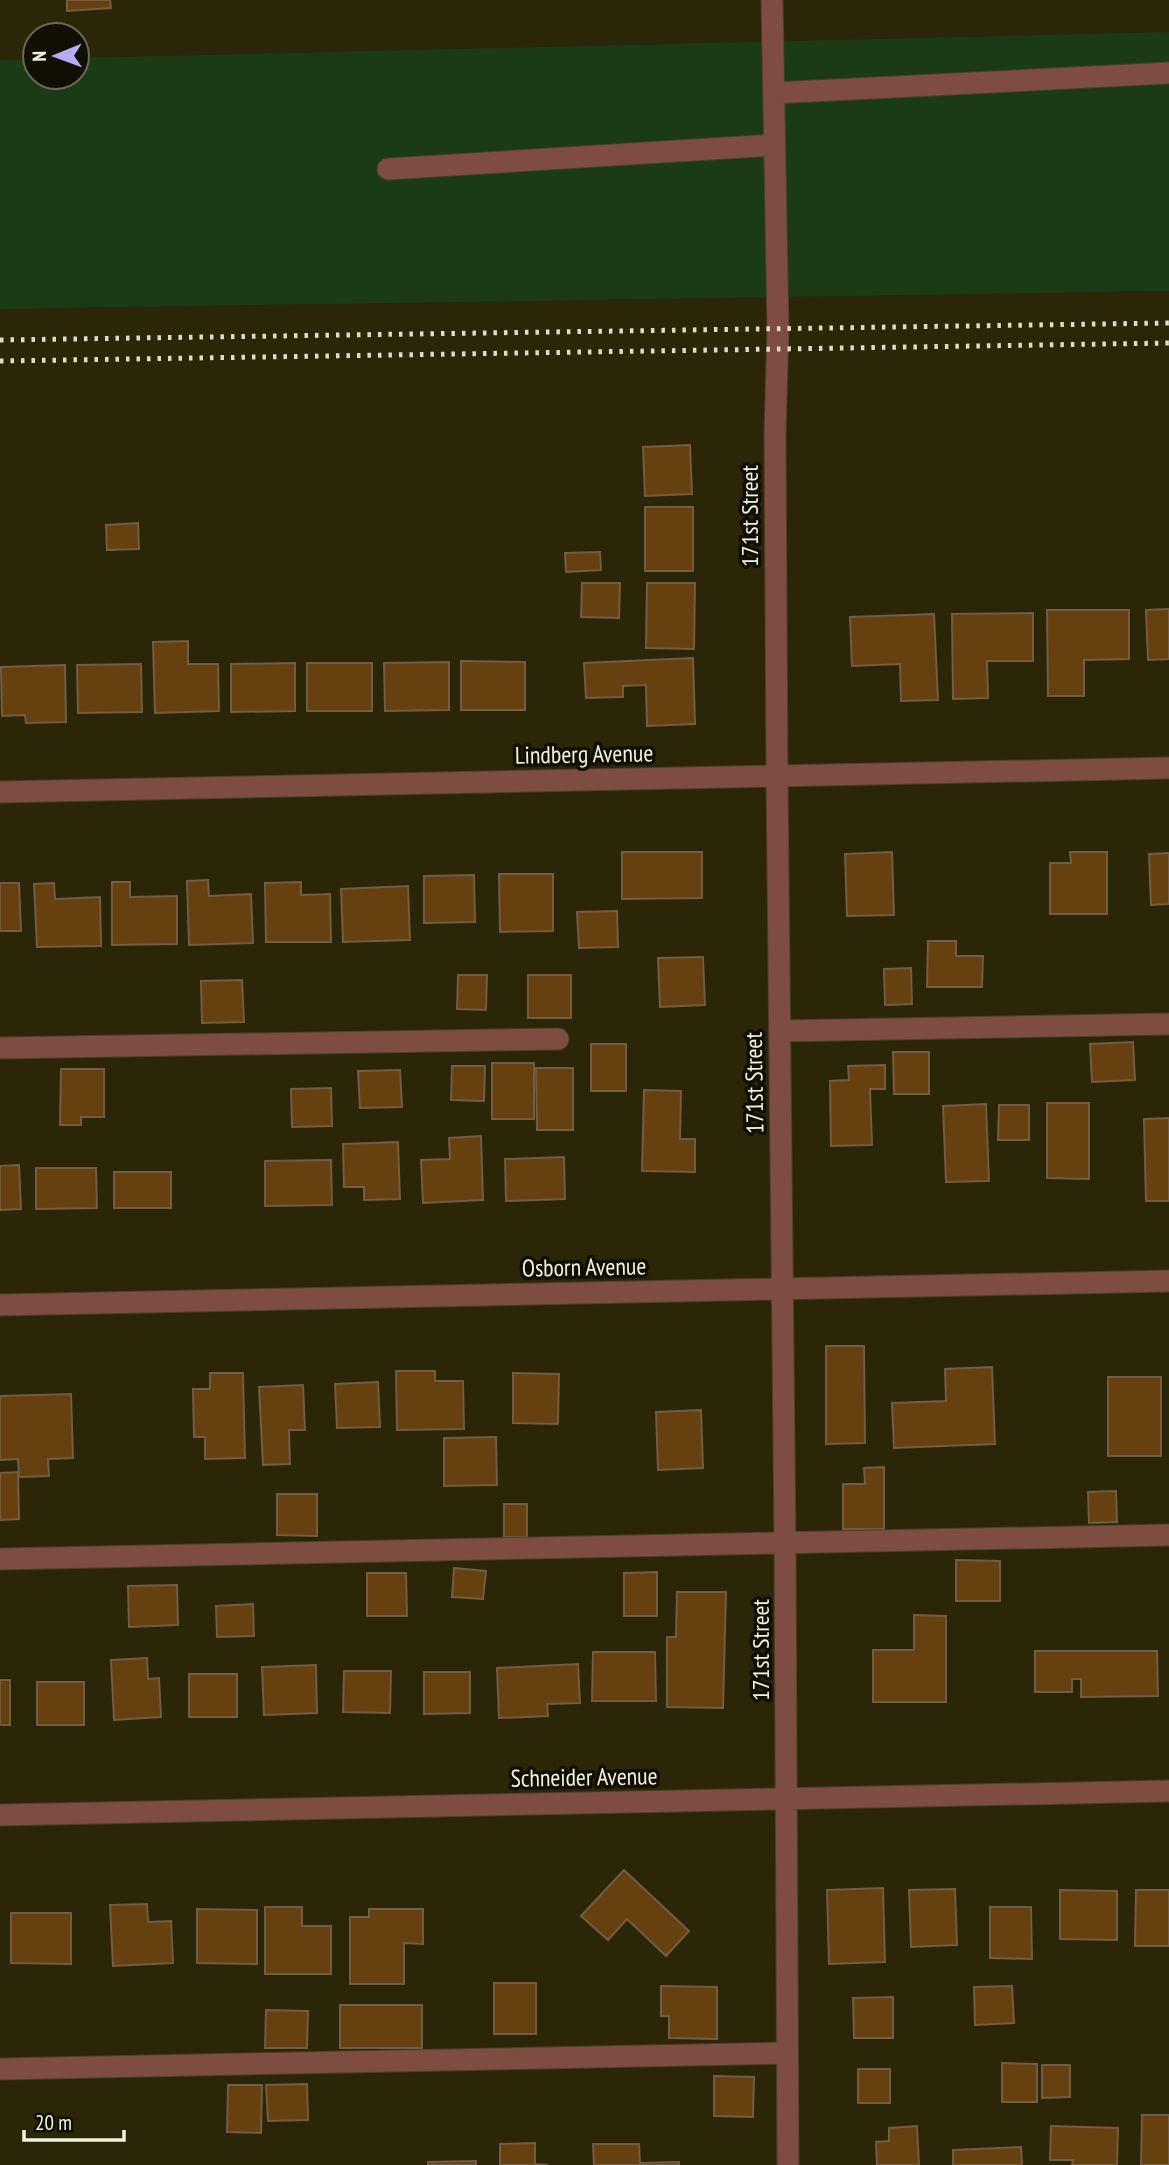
<svg xmlns="http://www.w3.org/2000/svg" width="1169" height="2165" font-family="'PT Sans Narrow',sans-serif">
	<style>
		.green { fill: #1a3b15 }
		.building { fill: #66410f; stroke: #725c44; stroke-width: 2 }
		.lines { fill: none; stroke-linecap: round; stroke-linejoin: round }
		.minor-casing { stroke: #474225; stroke-width: 23 }
		.minor { stroke: #7f4c41; stroke-width: 21 }
		.rail { stroke: #dfdcc8; stroke-width: 5; stroke-dasharray: 3.5 7; stroke-linecap: butt }
		.labels { text-anchor: middle; dominant-baseline: central; stroke-width: 7; stroke-linejoin: round; paint-order: stroke }
		.street-label { font-size: 24px; fill: #f4f1df; stroke: #110f04 }
	</style>
	<rect width="100%" height="100%" fill="#2b2607"/>
	<path class="green" d="M1169,32V291L0,309V60L35,59V77H77V58Z"/>
	<path class="building" d="M67,0H110L111,8L67,11Z
		M690,445L692,494L645,496L643,447Z
		M645,507H693V571H645Z
		M138,523L139,549L107,550L106,525Z
		M600,552L601,570L566,572L565,553Z
		M582,583H620L619,618L581,617Z
		M647,583H695L694,649L646,648Z
		M1169,609V659L1148,660L1146,610Z
		M1047,610H1129V659L1084,660V696H1048Z
		M1033,613V661H987L988,698L953,699L952,614Z
		M934,614L938,700L901,701L900,664L852,666L850,617Z
		M188,641V664H218L219,711L155,713L153,642Z
		M693,658L695,724L647,726L646,685L623,686V697L586,698L584,663Z
		M461,661L525,662V710H461Z
		M449,662V710L385,711L384,663Z
		M295,663V711L231,712V664Z
		M307,663H372V711H307Z
		M141,664L142,712L78,713L77,665Z
		M65,665L66,722L26,723L25,715L2,716L1,667Z
		M622,852H702V898L622,899Z
		M892,852L894,915L847,916L845,854Z
		M1070,852H1107V914H1050V863H1071Z
		M1169,853V904L1151,905L1149,854Z
		M499,874H553V931L500,932Z
		M474,875L475,922L424,923V876Z
		M208,880L209,896L251,894L253,943L189,945L187,881Z
		M112,882H130V897L177,896V944L112,945Z
		M301,882V895L330,894L331,942H266L265,883Z
		M0,883H19L21,931H0Z
		M54,883L55,899L100,897L101,946L37,947L34,884Z
		M408,886L410,940L343,942L341,889Z
		M617,911L618,947L579,948L577,912Z
		M928,941H956V956H983L982,987H927Z
		M703,957L705,1005L660,1007L658,958Z
		M911,968L912,1004L885,1005L884,969Z
		M458,975H487L486,1010L457,1009Z
		M528,975H571V1018H528Z
		M242,980L244,1022L202,1023L201,981Z
		M1133,1042L1135,1080L1092,1082L1090,1044Z
		M591,1044H626V1091H591Z
		M893,1052H929V1094H894Z
		M492,1063H534V1119H492Z
		M885,1065V1089H870L872,1145L831,1146L830,1081L849,1080L848,1066Z
		M452,1066H485L484,1101L451,1100Z
		M536,1068H573V1130H537Z
		M61,1069H104V1117H81V1125H60Z
		M400,1070L402,1107L360,1108L358,1071Z
		M331,1088L332,1126L292,1127L291,1089Z
		M644,1090L681,1091L680,1139H695V1172L642,1171Z
		M1047,1103H1089V1179L1047,1178Z
		M986,1104L989,1181L946,1182L943,1106Z
		M999,1105H1029V1140H998Z
		M1169,1118V1201H1146L1144,1119Z
		M481,1136L483,1200L423,1203L421,1160L450,1159L449,1138Z
		M398,1142L400,1199L364,1200V1187H344L343,1144Z
		M564,1157L565,1199L506,1201L505,1159Z
		M331,1160L332,1205L265,1206V1161Z
		M19,1165L21,1209L0,1210V1166Z
		M36,1168H96L97,1208L36,1209Z
		M114,1172H171V1208H114Z
		M826,1346H864L865,1443L826,1444Z
		M992,1367L995,1444L894,1448L892,1403L946,1401L945,1369Z
		M396,1371H435V1381H463L464,1429L397,1430Z
		M210,1373H243L245,1458L205,1459V1437H194L193,1389H210Z
		M513,1373L559,1374L558,1424L513,1423Z
		M1108,1377H1161V1456H1108Z
		M378,1382L380,1427L337,1428L335,1384Z
		M303,1385L305,1430H289L290,1464L263,1465L259,1387Z
		M71,1394L73,1458L48,1459L49,1476L19,1477L18,1459L0,1460V1396Z
		M701,1410L703,1468L658,1470L656,1412Z
		M496,1437L497,1485L444,1486V1438Z
		M884,1467V1529H843V1484H865L864,1468Z
		M18,1472L19,1519L0,1520V1473Z
		M1116,1491L1117,1522L1089,1523L1088,1492Z
		M277,1494H317V1536L277,1535Z
		M504,1504H527V1537H504Z
		M956,1560L1000,1561V1601H956Z
		M454,1568L486,1571L483,1599L452,1597Z
		M657,1572V1616H624V1573Z
		M367,1573H406L407,1616H367Z
		M177,1585L178,1625L129,1627L128,1586Z
		M677,1592H726L723,1708L667,1707V1637H676Z
		M253,1604L254,1636L217,1637L216,1606Z
		M914,1615L946,1616V1702H873V1650H914Z
		M1035,1651H1157L1158,1696L1081,1697V1679H1072V1692H1035Z
		M593,1652H655L656,1701H592Z
		M147,1658L148,1679L159,1678L161,1717L114,1720L111,1660Z
		M578,1664L580,1703L547,1704L548,1716L499,1718L497,1668Z
		M316,1665L317,1713L264,1715L262,1667Z
		M344,1671H391L390,1713L343,1712Z
		M424,1672H470V1713L424,1714Z
		M189,1674H237V1717H189Z
		M0,1680H10V1725H0Z
		M37,1682H84V1725H37Z
		M624,1870L689,1931L666,1956L627,1919L608,1940L581,1916Z
		M883,1888L885,1962L829,1964L827,1890Z
		M955,1889L957,1945L911,1947L909,1890Z
		M1060,1890L1117,1891V1940L1060,1939Z
		M1136,1890H1169V1946H1135Z
		M147,1904L148,1922L171,1921L173,1963L113,1966L110,1905Z
		M265,1907H302V1926H331V1974H265Z
		M990,1907H1031L1032,1959L990,1958Z
		M197,1909L257,1910V1964L197,1963Z
		M369,1909H423V1944L404,1943V1984H350V1917H369Z
		M11,1913H71V1964L11,1963Z
		M494,1983H536V2034H494Z
		M661,1986L717,1987V2039L669,2038V2016H661Z
		M1012,1986L1014,2023L975,2025L974,1987Z
		M893,1997V2038H854L853,1998Z
		M340,2005H422V2048H340Z
		M266,2010L308,2011L307,2048H265Z
		M1002,2063L1037,2064V2102H1002Z
		M1042,2065H1070V2097L1042,2098Z
		M858,2069H890V2103H858Z
		M714,2076L754,2077L753,2117L714,2116Z
		M307,2084L308,2120L268,2121L266,2085Z
		M228,2085H262L261,2133L227,2132Z
		M1142,2115H1169V2165H1141Z
		M917,2126L919,2165H877L876,2142L889,2141V2128Z
		M1051,2126L1118,2128L1117,2165H1072L1073,2160H1050Z
		M535,2143V2164L548,2165H500V2144Z
		M593,2144H639L640,2163L679,2162V2165H594Z
		M1021,2147L1022,2165H953V2150Z
		M476,2161V2165H428V2162Z"/>
	<g class="lines">
		<defs>
			<path id="minor" d="M772,0L778,329L775,433L777,776L785,1542L788,2165
				M774,93L1169,73
				M388,169L774,145
				M0,792L1169,768
				M780,1031L1169,1024
				M0,1048L558,1039
				M0,1305L1169,1281
				M0,1559L1169,1535
				M0,1815L1169,1791
				M0,2069L787,2053"/>
		</defs>
		<use href="#minor" class="minor-casing"/>
		<use href="#minor" class="minor"/>
		<path class="rail" d="M0,340L1169,323
			M0,361L1169,343"/>
	</g>
	<g class="labels">
		<g class="street-label">
			<text transform="translate(749 516) rotate(-90)">171st Street</text>
			<text transform="translate(584 754) rotate(-1)">Lindberg Avenue</text>
			<text transform="translate(754 1083) rotate(-91)">171st Street</text>
			<text transform="translate(584 1267) rotate(-1)">Osborn Avenue</text>
			<text transform="translate(760 1650) rotate(-90)">171st Street</text>
			<text transform="translate(584 1777) rotate(-1)">Schneider Avenue</text>
		</g>
	</g>
	<g transform="translate(56 56) rotate(269)"><circle r="33" fill="#110f04" stroke="#6c695c" stroke-width="2"/>
	<path d="M0-5L12 26L0 18L-12 26Z" fill="#b6acf8"/>
	<text y="-10" font-size="19" font-weight="bold" text-anchor="middle" fill="#f4f1df">N</text>
	</g>
	<path d="M24 2130v10h100v-10" fill="none" stroke="#f4f1df" stroke-width="3.5"/>
	<text x="35" y="2130" font-size="21" fill="#f4f1df" stroke="#110f04" stroke-width="5" paint-order="stroke">20 m</text>
</svg>
